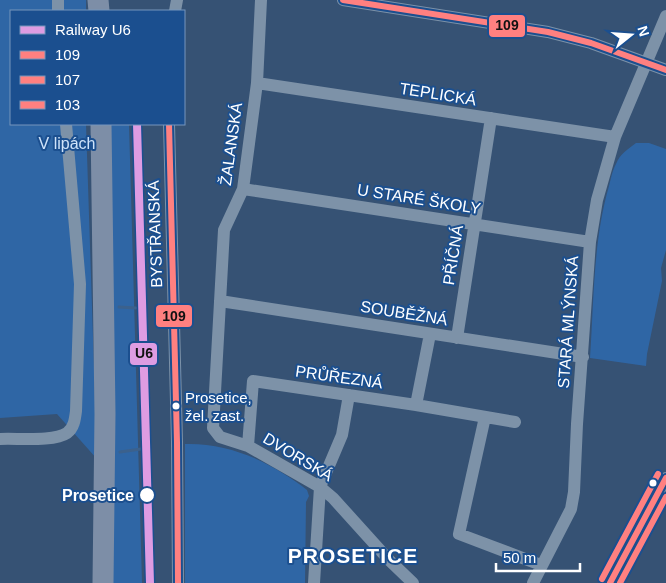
<svg xmlns="http://www.w3.org/2000/svg" width="666" height="583" font-family="Arial,sans-serif">
	<style>
		.green { fill: #2f66a5 }
		.lines { fill: none; stroke-linecap: round; stroke-linejoin: round }
		.stream { stroke: #3b618d; stroke-width: 3 }
		.minor { stroke: #7d92a8; stroke-width: 12 }
		.primary { stroke: #7d8ea7; stroke-width: 21 }
		.bus-1-casing { stroke: #1b4f8f; stroke-width: 10 }
		.bus-2-casing { stroke: #1b4f8f; stroke-width: 10 }
		.bus-3-casing { stroke: #1b4f8f; stroke-width: 10 }
		.bus-1 { stroke: #ff8080; stroke-width: 6 }
		.bus-2 { stroke: #ff8080; stroke-width: 6 }
		.bus-3 { stroke: #ff8080; stroke-width: 6 }
		.rail-1-casing { stroke: #1b4f8f; stroke-width: 11 }
		.rail-1 { stroke: #de9ce2; stroke-width: 8 }
		.bus-dot { fill: #fff; stroke: #1b4f8f; stroke-width: 2 }
		.labels { text-anchor: middle; dominant-baseline: central; stroke-width: 4; stroke-linejoin: round; paint-order: stroke }
		.bus-label { font-size: 15px; fill: #fff; stroke: #1b4f8f; text-anchor: start }
		.street-label { font-size: 16px; fill: #fff; stroke: #1b4f8f }
		.park-label { font-size: 16px; fill: #cfe3fa; stroke: #1b4f8f }
		.stop-label { font-size: 16px; font-weight: bold; fill: #fff; stroke: #1b4f8f; text-anchor: end }
		.district-label { font-size: 21px; font-weight: bold; letter-spacing: 1px; fill: #fff; stroke: #1b4f8f }
		.line-badge { stroke: #1b4f8f; stroke-width: 2 }
		.pale-badge-label { font-size: 14px; text-anchor: middle; font-weight: bold; fill: #111 }
	</style>
	<rect width="100%" height="100%" fill="#365274"/>
	<path class="green" d="M0,0H86V11H11V124H86L97,459L57,414L0,418Z
		M111,124H129L142,583H111Z
		M636,143H649L666,149V250L661,268L662,281L647,354L646,366L590,358C594,301 593,241 609,186C611,179 612,171 616,164C620,154 628,149 636,143Z
		M185,444C221,443 254,455 284,474C292,479 300,484 307,490L309,496L306,502L305,583H185Z"/>
	<g class="lines">
		<path class="stream" d="M119,307L136,308
			M120,452L141,449"/>
		<path class="minor" d="M58,0V11
			M261,0L257,83L243,189L224,230L213,428L220,437L248,446L320,487L333,498L389,560L413,583
			M343,0L548,32L591,43L666,70
			M175,11L177,0
			M257,83L615,137
			M169,124L177,442L178,583
			M243,189L590,242
			M220,301L583,357
			M457,338L491,118
			M416,405L430,334
			M485,417L459,534L541,565
			M0,439C17,438 54,442 67,433C74,428 75,419 76,411L80,284L66,124
			M248,446L253,381L416,405L515,422
			M314,583L320,487L342,435L349,395
			M533,583L571,509L574,492L577,424L590,242L597,200L615,137L666,16
			M610,583L666,478"/>
		<path class="primary" d="M98,0L99,11
			M101,124L105,414L103,583"/>
		<defs>
			<path id="bus-1" d="M343,0L548,32L591,43L666,70
				M169,124L177,442L178,583
				M610,583L666,478"/>
			<path id="bus-2" d="M620,583L666,497"/>
			<path id="bus-3" d="M602,579L658,474"/>
		</defs>
		<use href="#bus-1" class="bus-1-casing"/>
		<use href="#bus-2" class="bus-2-casing"/>
		<use href="#bus-3" class="bus-3-casing"/>
		<use href="#bus-1" class="bus-1"/>
		<use href="#bus-2" class="bus-2"/>
		<use href="#bus-3" class="bus-3"/>
		<defs>
			<path id="rail-1" d="M137,124L150,583"/>
		</defs>
		<use href="#rail-1" class="rail-1-casing"/>
		<use href="#rail-1" class="rail-1"/>
	</g>
	<g class="bus-dot">
		<circle cx="176" cy="406" r="4.5"/>
		<circle cx="653" cy="483" r="4.5"/>
		<circle cx="147" cy="495" r="8"/>
	</g>
	<g class="labels">
		<g class="bus-label">
			<text x="185" y="397">Prosetice,<tspan x="185" dy="18">žel. zast.</tspan></text>
		</g>
		<g class="street-label">
			<text transform="translate(438 94) rotate(9)">TEPLICKÁ</text>
			<text transform="translate(231 144) rotate(-82)">ŽALANSKÁ</text>
			<text transform="translate(419 199) rotate(9)">U STARÉ ŠKOLY</text>
			<text transform="translate(155 234) rotate(-92)">BYSTŘANSKÁ</text>
			<text transform="translate(453 255) rotate(-81)">PŘÍČNÁ</text>
			<text transform="translate(404 313) rotate(9)">SOUBĚŽNÁ</text>
			<text transform="translate(568 322) rotate(-86)">STARÁ MLÝNSKÁ</text>
			<text transform="translate(339 377) rotate(8)">PRŮŘEZNÁ</text>
			<text transform="translate(298 457) rotate(31)">DVORSKÁ</text>
		</g>
		<g class="park-label">
			<text x="67" y="143">V lipách</text>
		</g>
		<g class="stop-label">
			<text x="134" y="495">Prosetice</text>
		</g>
		<g class="district-label">
			<text x="353" y="555">PROSETICE</text>
		</g>
	</g>
	<g class="line-badge">
		<rect x="488" y="14" width="38" height="24" rx="5" fill="#ff8080"/>
		<rect x="155" y="304" width="38" height="24" rx="5" fill="#ff8080"/>
		<rect x="129" y="342" width="29" height="24" rx="5" fill="#de9ce2"/>
	</g>
	<g class="pale-badge-label">
		<text x="507" y="30">109</text>
		<text x="174" y="321">109</text>
		<text x="144" y="358">U6</text>
	</g>
	<rect x="10" y="10" width="175" height="115" fill="#1b4f8f" stroke="#7695bc"/>
	<rect x="20" y="26" width="25" height="8" fill="#de9ce2" stroke="#7695bc"/>
	<text x="55" y="35" font-size="15" fill="#ffffff">Railway U6</text>
	<rect x="20" y="51" width="25" height="8" fill="#ff8080" stroke="#7695bc"/>
	<text x="55" y="60" font-size="15" fill="#ffffff">109</text>
	<rect x="20" y="76" width="25" height="8" fill="#ff8080" stroke="#7695bc"/>
	<text x="55" y="85" font-size="15" fill="#ffffff">107</text>
	<rect x="20" y="101" width="25" height="8" fill="#ff8080" stroke="#7695bc"/>
	<text x="55" y="110" font-size="15" fill="#ffffff">103</text>
	<g transform="translate(631 35) rotate(73)" stroke="#1b4f8f" stroke-width="4" paint-order="stroke">
	<path d="M0-4L9 19L0 12L-9 19Z" fill="#ffffff"/>
	<text y="-8" font-size="14" font-weight="bold" text-anchor="middle" fill="#ffffff">N</text>
	</g>
	<path d="M496 563v8h84v-8" fill="none" stroke="#ffffff" stroke-width="2.5"/>
	<text x="503" y="563" font-size="15" fill="#ffffff" stroke="#1b4f8f" stroke-width="4" paint-order="stroke">50 m</text>
</svg>
